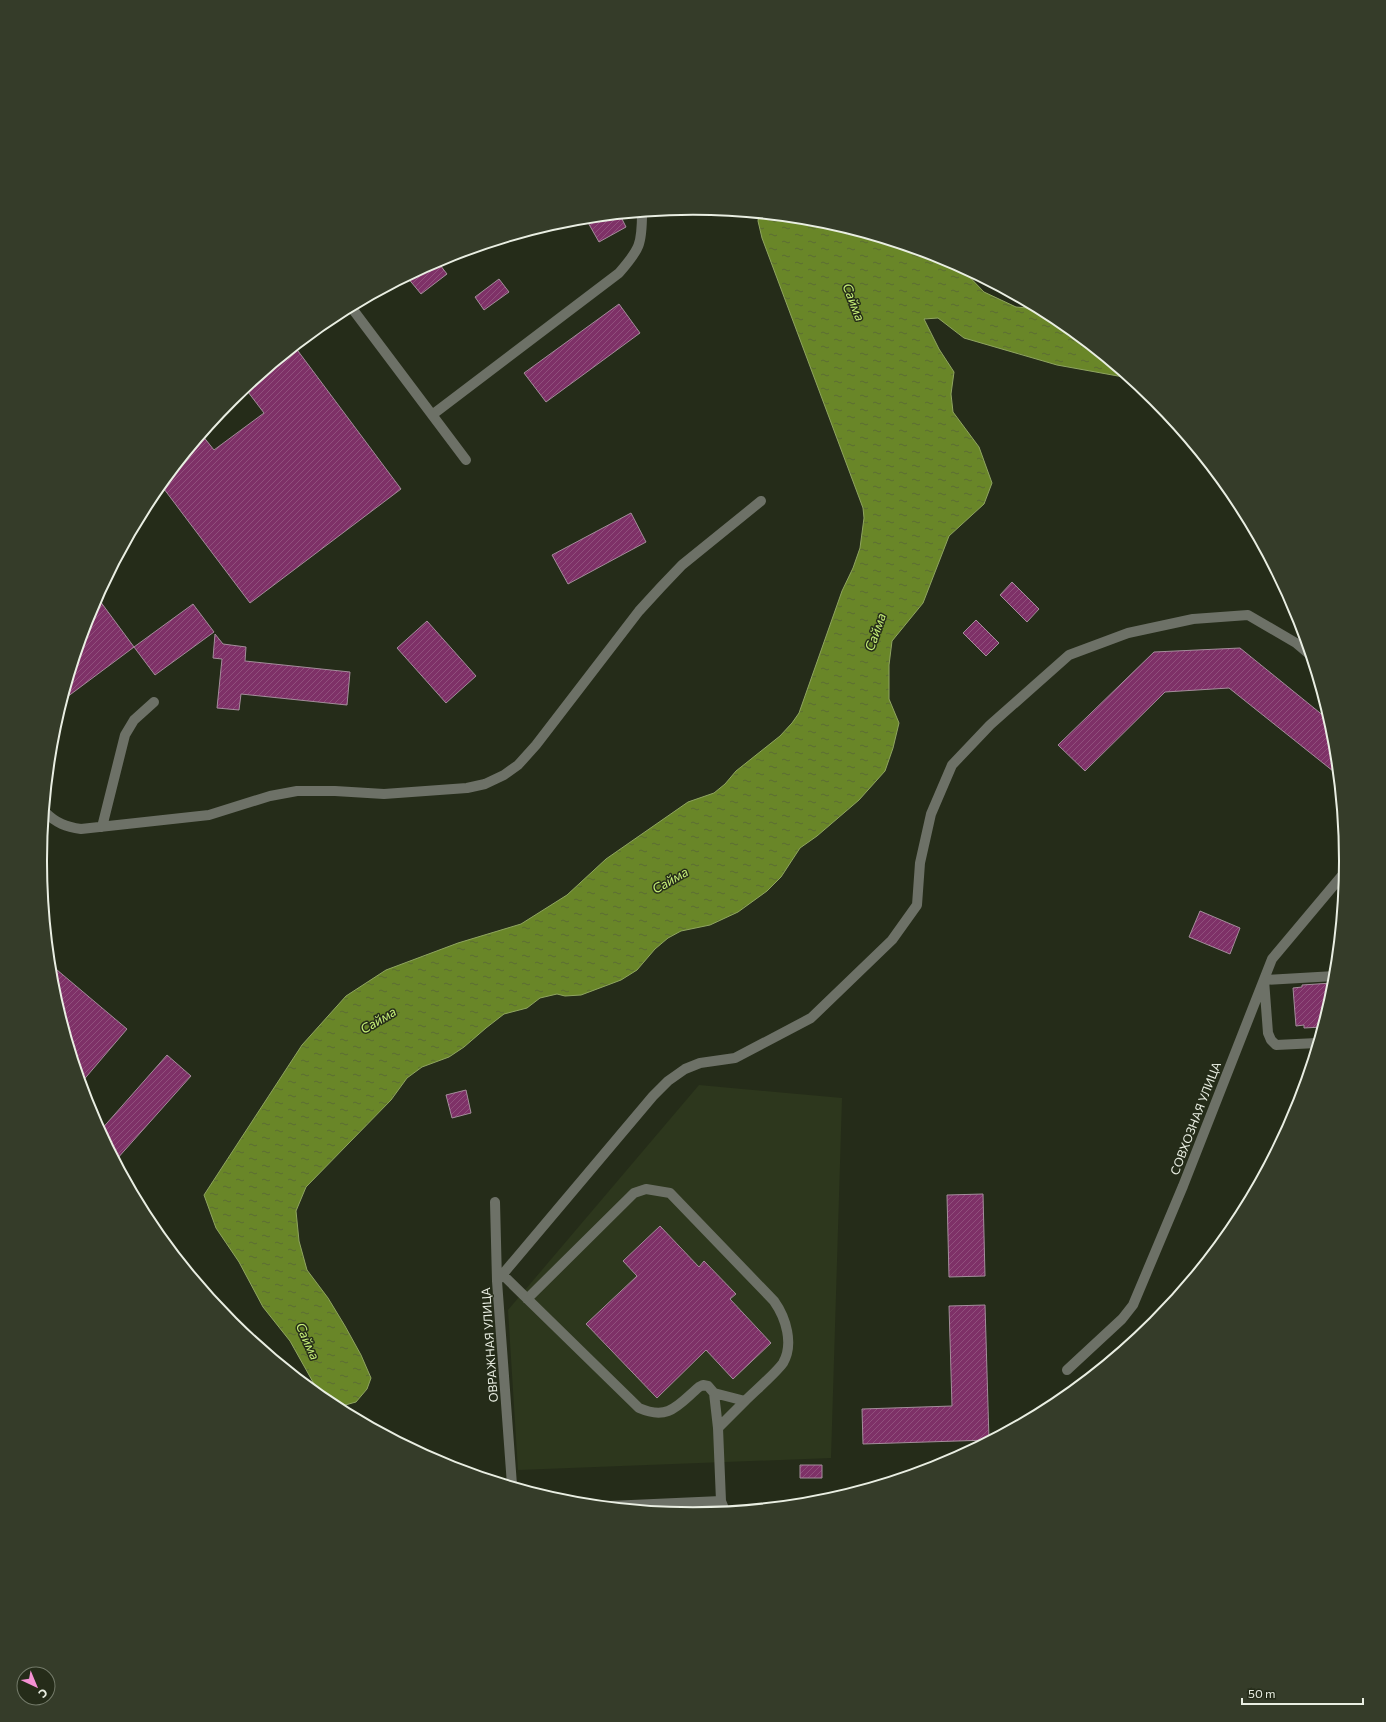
<svg xmlns="http://www.w3.org/2000/svg" width="1386" height="1722" font-family="Commissioner,sans-serif">
	<style>
		.built { fill: #2d371d }
		.water { fill: url(#water-ripples); stroke: #8fa560 }
		.building { fill: url(#building-hatch); stroke: #a48d9b }
		.lines { fill: none; stroke-linecap: round; stroke-linejoin: round }
		.minor { stroke: #6d7167; stroke-width: 10 }
		.labels { text-anchor: middle; dominant-baseline: central; stroke-width: 3; stroke-linejoin: round; paint-order: stroke }
		.street-label { font-size: 12px; fill: #e9eee2; stroke: #252c19 }
		.water-label { font-size: 13px; font-style: italic; fill: #c7f078; stroke: #252c19 }
		.rim { fill: none; stroke: #e9eee2; stroke-width: 2 }
	</style>
	<defs>
		<pattern id="water-ripples" width="26" height="14" patternUnits="userSpaceOnUse"><rect width="26" height="14" fill="#698628"/><path d="M2 4q2-2 4 0t4 0M15 11q2-2 4 0t4 0" fill="none" stroke="#5b6d33"/></pattern>
		<pattern id="building-hatch" width="6" height="6" patternUnits="userSpaceOnUse"><rect width="6" height="6" fill="#7e3167"/><path d="M-1 1l2-2M0 6l6-6M5 7l2-2" fill="none" stroke="#904f7c"/></pattern>
	</defs>
	<rect width="100%" height="100%" fill="#252c19"/>
	<path class="built" d="M699,1085L842,1098L831,1458L518,1470L508,1310Z"/>
	<path class="water" d="M759,215L821,221L943,258L960,267L984,292L1016,307L1039,309L1056,318L1129,378L1057,365L964,338L938,318L924,319L939,349L954,372L951,394L953,412L979,447L992,483L984,504L949,536L923,603L892,641L889,665V699L899,723L893,748L885,771L859,800L817,836L800,848L781,877L767,891L738,912L710,925L681,931L668,938L655,949L637,970L621,980L581,995L565,996L557,994L540,998L527,1008L504,1014L486,1028L464,1047L449,1057L422,1067L407,1078L391,1100L306,1187L296,1211L299,1241L307,1270L328,1298L345,1326L361,1355L371,1378L367,1389L356,1402L338,1407L324,1399L318,1391L290,1341L263,1307L239,1262L216,1228L204,1195L302,1045L346,996L386,970L458,943L521,924L567,895L606,859L688,802L714,793L725,784L736,771L780,736L792,723L799,713L842,591L853,568L860,548L864,518L863,508L762,238L758,221Z"/>
	<path class="building" d="M620,215L626,227L599,242L586,219Z
		M437,261L447,274L421,294L407,277Z
		M499,279L509,292L484,310L475,297Z
		M619,304L640,333L546,402L524,373Z
		M295,347L401,489L250,603L161,485L202,435L214,450L264,413L245,388Z
		M631,513L646,542L568,584L552,555Z
		M1012,582L1039,609L1027,622L1000,595Z
		M97,597L134,647L63,700L90,611Z
		M193,604L214,632L155,675L134,647Z
		M976,620L999,643L986,656L963,633Z
		M427,621L476,676L446,703L397,648Z
		M215,634L223,644L246,647L245,661L350,672L347,705L241,694L239,710L217,708L222,659L213,658Z
		M1240,648L1330,721L1333,734L1338,775L1229,688L1165,692L1085,771L1058,745L1154,652Z
		M1200,911L1240,928L1230,954L1189,937Z
		M50,964L127,1029L81,1083L53,988Z
		M1332,983V992L1322,1027L1304,1028V1025L1296,1026L1293,988L1302,987V985Z
		M167,1055L191,1076L116,1160L100,1131Z
		M466,1090L471,1113L452,1118L446,1095Z
		M983,1194L985,1276L949,1277L947,1195Z
		M660,1226L699,1267L704,1261L736,1294L730,1299L771,1343L733,1379L706,1350L657,1398L586,1324L637,1276L623,1261Z
		M985,1305L989,1440L863,1444L862,1409L952,1406L949,1306Z
		M800,1465H822V1478H800Z"/>
	<g class="lines">
		<path class="minor" d="M351,307L466,460
			M432,415L619,273C640,249 642,244 642,213
			M45,812C56,823 66,827 81,829L209,815L270,796L297,791H335L384,794L467,788L485,784L504,775L518,765L536,745L639,611L661,587L682,565L761,501
			M102,827L125,735L134,720L154,702
			M1317,1043L1276,1045L1271,1040L1268,1033L1264,980L1335,976
			M495,1202L497,1281L512,1485
			M503,1275L639,1408C669,1421 678,1405 699,1387L703,1385L708,1386L714,1393L718,1428L721,1501
			M497,1281L653,1096L668,1081L685,1069L700,1063L735,1058L811,1018L892,940L917,905L920,863L931,814L952,765L990,725L1069,655L1128,633L1193,619L1248,615L1296,643L1309,654
			M527,1299L634,1193L646,1189L670,1193L774,1301C786,1318 794,1344 783,1363C776,1373 755,1391 745,1401L714,1393
			M1067,1370L1122,1319L1133,1305L1183,1186L1272,959L1345,872
			M718,1428L745,1401
			M609,1506L721,1501L725,1511"/>
	</g>
	<g class="labels">
		<g class="street-label">
			<text transform="translate(1195 1118) rotate(-69)">СОВХОЗНАЯ УЛИЦА</text>
			<text transform="translate(489 1345) rotate(-94)">ОВРАЖНАЯ УЛИЦА</text>
		</g>
		<g class="water-label">
			<text transform="translate(854 302) rotate(69)">Сайма</text>
			<text transform="translate(875 632) rotate(-71)">Сайма</text>
			<text transform="translate(670 880) rotate(-30)">Сайма</text>
			<text transform="translate(378 1020) rotate(-31)">Сайма</text>
			<text transform="translate(308 1341) rotate(66)">Сайма</text>
		</g>
	</g>
	<path d="M0 0H1386V1722H0ZM47 861a646 646 0 1 1 1292 0a646 646 0 1 1-1292 0Z" fill="#353c29" fill-rule="evenodd"/>
	<path class="rim" d="M47 861a646 646 0 1 1 1292 0a646 646 0 1 1-1292 0Z"/>
	<g transform="translate(36 1686) rotate(136)"><circle r="19" fill="#252c19" stroke="#737a69"/>
	<path d="M0-3L7 15L0 10L-7 15Z" fill="#f491d3"/>
	<text y="-6" font-size="11" font-weight="bold" text-anchor="middle" fill="#e9eee2">С</text>
	</g>
	<path d="M1242 1698v6h121v-6" fill="none" stroke="#e9eee2" stroke-width="2"/>
	<text x="1248" y="1698" font-size="12" fill="#e9eee2" stroke="#252c19" stroke-width="3" paint-order="stroke">50 m</text>
</svg>
